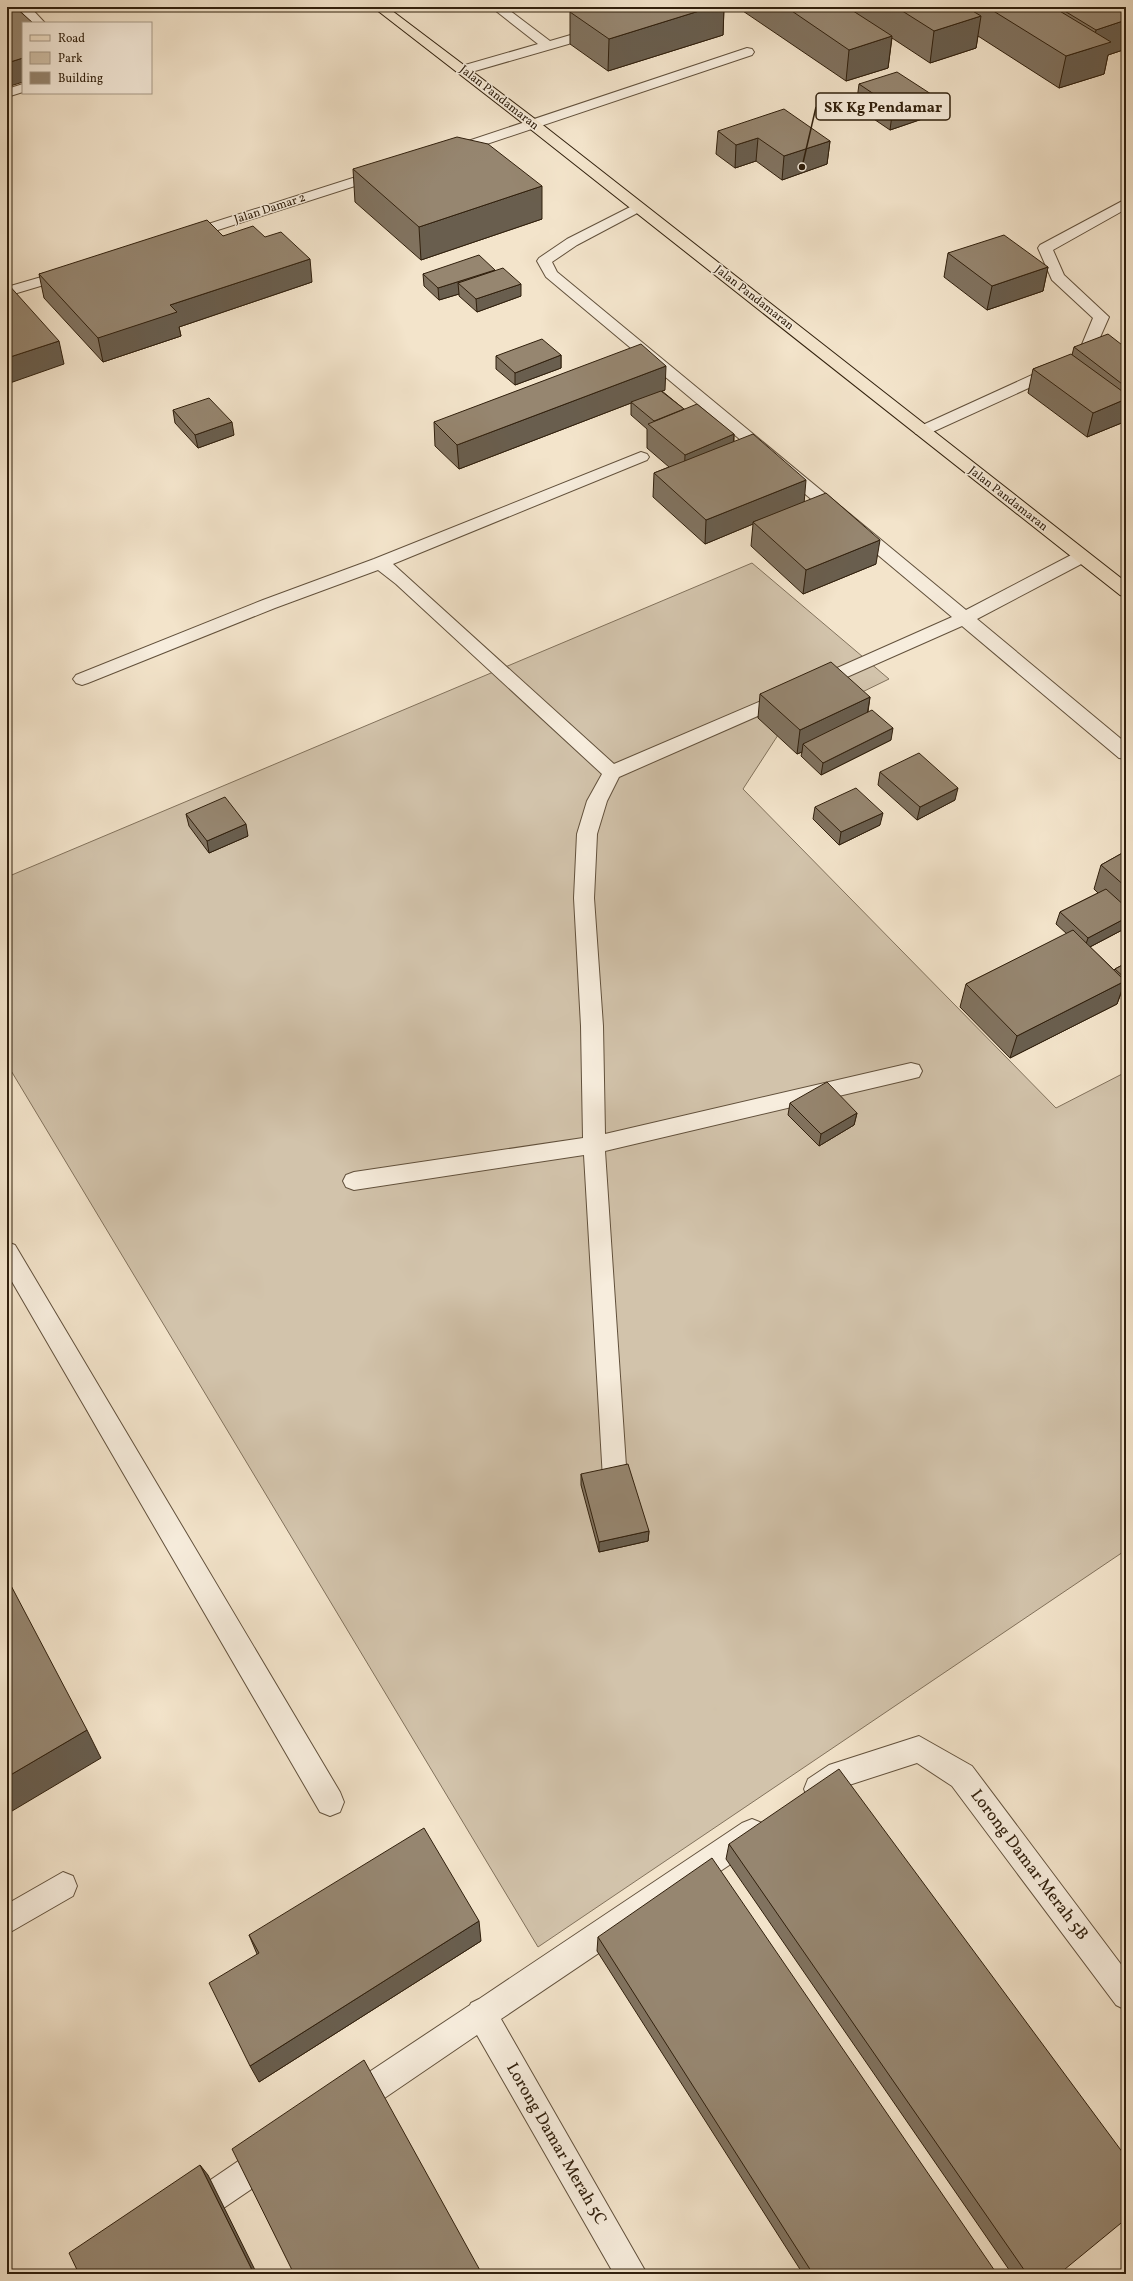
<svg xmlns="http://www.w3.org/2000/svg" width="1133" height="2281" font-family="Vollkorn,serif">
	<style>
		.green { fill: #d2c3ab; stroke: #82725c }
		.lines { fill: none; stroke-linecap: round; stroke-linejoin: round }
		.minor-casing { stroke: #62513c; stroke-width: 2 }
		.major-casing { stroke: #31200d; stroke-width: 2 }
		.minor { fill: #f7eddd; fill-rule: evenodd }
		.major { fill: #f3e4cb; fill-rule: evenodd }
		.wall { fill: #817360; stroke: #31200d }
		.shaded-wall { fill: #695e4e; stroke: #31200d }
		.building { fill: #968670; stroke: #31200d }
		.labels { text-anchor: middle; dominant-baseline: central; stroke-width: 3; stroke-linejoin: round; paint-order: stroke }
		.far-street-label { font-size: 12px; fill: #31200d; stroke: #f7eddd }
		.near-street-label { font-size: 17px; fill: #31200d; stroke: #f7eddd }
		.leader { fill: none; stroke: #31200d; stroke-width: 1.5 }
		.callout-dot { fill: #31200d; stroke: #f7eddd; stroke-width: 1.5 }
		.callout { fill: #f7eddd; stroke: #31200d; stroke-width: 1.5 }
		.callout-label { font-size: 15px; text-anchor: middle; font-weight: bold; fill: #31200d }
	</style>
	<rect width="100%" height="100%" fill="#f3e4cb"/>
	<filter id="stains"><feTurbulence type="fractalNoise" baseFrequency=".005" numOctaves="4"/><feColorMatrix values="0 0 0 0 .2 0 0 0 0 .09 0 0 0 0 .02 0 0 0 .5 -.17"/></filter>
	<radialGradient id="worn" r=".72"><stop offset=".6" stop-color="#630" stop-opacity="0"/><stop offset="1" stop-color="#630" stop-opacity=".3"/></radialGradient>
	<path class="green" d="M752,563L889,679L780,732L743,789L1056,1108L1126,1072V1550L538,1947L7,1064V877Z"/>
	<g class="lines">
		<defs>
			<path id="minor" d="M17,7H30L45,23H32Z
				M491,7H505L550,41L598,27L604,31L603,34L468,73H458L456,70L458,67L538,44Z
				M747,48L752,49L754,52L752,55L457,154L452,155L445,151L447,148Z
				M23,84V92L7,97V89Z
				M381,169L386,170L388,173L386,176L190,239L185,240L178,236L180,233Z
				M1126,199V209L1053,250L1064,275L1109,317L1090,360L928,434H916L914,431L916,428L1078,354L1093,318L1052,280L1038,248L1040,245Z
				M638,203L645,207L643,210L577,245L552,262L557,272L966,610L1075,553H1087L1090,557L1087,561L977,619L1126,743V759L1119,758L962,626L822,688L816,690L810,688L807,684L810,680L952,617L546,277L537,261L539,258L567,239Z
				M69,269L74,270L76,273L74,276L7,296V287Z
				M641,452L647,454L649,457L647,460L393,564L614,764L780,693L786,691L792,693L795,697L792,701L619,777L607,801L597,834L594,898L603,1026L605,1134L911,1063L919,1065L922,1071L919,1077L911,1079L605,1151L628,1496L625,1504L616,1507L607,1504L604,1496L584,1155L354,1190L346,1187L343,1181L346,1175L354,1172L583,1138L581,1026L574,898L577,834L587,801L602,774L396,584L378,570L275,608L88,683L82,685L76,683L73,679L76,675L263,600L374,559Z
				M7,1242L15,1245L340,1792L344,1802L340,1812L330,1816L320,1812L7,1273Z
				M919,1736L972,1766L1126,1971V2010L1116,2005L952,1786L917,1763L846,1786L818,1803L808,1799L804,1789L808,1779L829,1765Z
				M752,1819L762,1823L766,1833L762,1843L501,2019L647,2274H614L477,2035L364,2112L353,2116L342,2112L338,2101L342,2090L470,2005L471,2003L479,1999L742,1823Z
				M63,1872L73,1876L77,1886L73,1896L7,1934V1904Z
				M270,2143L281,2147L285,2158L281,2169L203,2222L192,2226L181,2222L177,2211L181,2200L259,2147Z"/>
			<path id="major" d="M373,7H387L539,122L1126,582V597L1120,595L529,128Z"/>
		</defs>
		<use href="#minor" class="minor-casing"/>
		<use href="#major" class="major-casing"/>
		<use href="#minor" class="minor"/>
		<use href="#major" class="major"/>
	</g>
	<path class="wall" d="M567,7H724L723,35L608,71L570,44V12L573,11Z
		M737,7H1053L1055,8L1056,7H1126V49L1108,55L1104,74L1059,88L978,36L976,48L930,63L892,38L888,68L846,81Z
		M859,84L931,94L928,117L890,130L856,107Z
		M718,131L830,141L827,164L782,180L756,161L735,168L716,154Z
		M353,169L542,219L421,260L355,202Z
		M223,236L312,282L179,327L181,336L103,362L44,298L39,274Z
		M948,253L1048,267L1043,291L987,310L944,277Z
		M495,271L521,296L477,312L459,296V294L439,300L424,286L423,274Z
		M1074,347L1126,348V415L1124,422L1087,437L1028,393L1033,369L1072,355Z
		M561,355V368L515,385L496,369V356Z
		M665,390L662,391L684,409L734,434V442L876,564L803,594L751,546L753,524L705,544L653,497L654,473L669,467L647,448V429L631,415V403L459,469L435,446L434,422Z
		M173,410L234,435L198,448L175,423Z
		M760,694L870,697L868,712L891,740L821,775L801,756L802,752L797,754L758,718Z
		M880,772L955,800L917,820L878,785Z
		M815,807L880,825L839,845L813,819Z
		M186,814L248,836L209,853L189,826Z
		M1126,851V928L1090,947L1114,970L1115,969L1126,963V995L1122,991L1117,1004L1010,1058L960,1007L966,984L1067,934L1056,924L1060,912L1098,893L1094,889L1101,865Z
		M790,1103L857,1113L854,1125L819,1146L788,1115Z
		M581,1474L649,1531L648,1541L599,1552L581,1485Z
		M729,1844L1059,2274H1012L726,1859Z
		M249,1935L481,1941L259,2082L257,1954Z
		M598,1937L997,2274H803L597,1951Z"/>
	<path class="shaded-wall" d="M576,7H596L576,13Z
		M712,7H724L723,35L608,71L609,39Z
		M981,16L976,48L930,63L934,31Z
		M1126,20V49L1108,55L1104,74L1059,88L1066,56L1092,48L1096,30Z
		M892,36L888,68L846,81L849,50Z
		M23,58V82L7,87V63Z
		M931,94L928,117L890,130L893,107Z
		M758,138L756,161L735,168L736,145Z
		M830,141L827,164L782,180L784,156Z
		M542,186V219L421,260L419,227Z
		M310,259L312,282L179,327L181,336L103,362L98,338L170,305Z
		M1048,267L1043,291L987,310L992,286Z
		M495,270V282L458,283L459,294L439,300L438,288Z
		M521,284V296L477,312L476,299Z
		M59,341L64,364L7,384V358Z
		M561,355V368L515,385V373Z
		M666,366L665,390L459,469L457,445Z
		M1126,399V415L1124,422L1087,437L1093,413Z
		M232,422L234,435L198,448L195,435Z
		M734,434L732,458L684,479L685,455Z
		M806,480L804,504L753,522V524L705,544L706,520Z
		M880,540L876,564L803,594L806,570Z
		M870,697L866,721L803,744L802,752L797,754L800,730Z
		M893,728L891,740L821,775L823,763Z
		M958,788L955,800L917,820L920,807Z
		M883,813L880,825L839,845L841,832Z
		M246,824L248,836L209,853L207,841Z
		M1126,918V928L1084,950L1088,938Z
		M1125,981L1117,1004L1010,1058L1017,1036Z
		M857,1113L854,1125L819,1146L821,1134Z
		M649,1531L648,1541L599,1552V1542Z
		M87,1730L101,1758L7,1814V1777Z
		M479,1921L481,1941L259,2082L250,2066Z
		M200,2165L208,2175L257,2274H254Z"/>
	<path class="building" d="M7,7H15L33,23H23V58L7,63Z
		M586,7H712L609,39L570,12Z
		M786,7H847L892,36L849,50Z
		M896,7H966L981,16L934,31Z
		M987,7H1053L1111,42L1066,56Z
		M1058,7H1126V20L1096,30Z
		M897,72L931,94L893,107L859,84Z
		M784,109L830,141L784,156L758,138L736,145L718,131Z
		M457,137L488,144L542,186L419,227L353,169Z
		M207,220L223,236L253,226L265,237L281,232L310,259L170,305L177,312L98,338L39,274Z
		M1004,235L1048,267L992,286L948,253Z
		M479,255L495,270L438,288L423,274Z
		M503,268L521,284L476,299L458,283Z
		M7,283L59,341L7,358Z
		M1108,334L1126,348V387L1074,347Z
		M542,339L561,355L515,373L496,356Z
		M641,344L666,366L457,445L434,422Z
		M1071,354L1126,394V399L1093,413L1033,369Z
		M661,391L684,409L654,421L631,402Z
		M209,398L232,422L195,435L173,410Z
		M697,404L734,434L685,455L648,424Z
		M753,434L806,480L706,520L654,473Z
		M826,493L880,540L806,570L753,522Z
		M831,662L870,697L800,730L760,694Z
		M872,710L893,728L823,763L803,744Z
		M919,753L958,788L920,807L880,772Z
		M856,788L883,813L841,832L815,807Z
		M225,797L246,824L207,841L186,814Z
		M1126,851V887L1101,865Z
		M1106,889L1126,907V918L1088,938L1060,912Z
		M1073,930L1125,981L1017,1036L966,984Z
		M1126,963V979L1115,969Z
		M827,1082L857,1113L821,1134L790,1103Z
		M628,1464L649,1531L599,1542L581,1474Z
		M7,1578L87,1730L7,1777Z
		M839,1769L1126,2157V2219L1059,2274H1027L729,1844Z
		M424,1828L479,1921L250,2066L209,1983L259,1953L249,1935Z
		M712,1858L997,2274H813L598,1937Z
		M364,2060L482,2274H294L232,2149Z
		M200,2165L254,2274H79L69,2253Z"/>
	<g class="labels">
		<g class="far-street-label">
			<text transform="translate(499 98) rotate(38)">Jalan Pandamaran</text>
			<text transform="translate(270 209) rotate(-18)">Jalan Damar 2</text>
			<text transform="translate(754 298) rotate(38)">Jalan Pandamaran</text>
			<text transform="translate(1008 499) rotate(38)">Jalan Pandamaran</text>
		</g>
		<g class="near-street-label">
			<text transform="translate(1029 1865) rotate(53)">Lorong Damar Merah 5B</text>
			<text transform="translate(556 2144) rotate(60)">Lorong Damar Merah 5C</text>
		</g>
	</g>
	<path class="leader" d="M802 167L816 107"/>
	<circle class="callout-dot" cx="802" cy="167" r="4"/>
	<rect class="callout" x="816" y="93" width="134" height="27" rx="4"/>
	<g class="callout-label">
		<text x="883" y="112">SK Kg Pendamar</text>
	</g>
	<rect width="1133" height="2281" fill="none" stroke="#f3e4cb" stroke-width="24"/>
	<rect x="8" y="8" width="1117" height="2265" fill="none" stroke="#31200d" stroke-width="2"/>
	<rect x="12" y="12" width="1109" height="2257" fill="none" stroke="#31200d"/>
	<rect x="22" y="22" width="130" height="72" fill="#f7eddd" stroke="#a89b8a"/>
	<rect x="30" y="35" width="20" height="6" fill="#f3e4cb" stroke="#a89b8a"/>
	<text x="58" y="42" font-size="12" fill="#31200d">Road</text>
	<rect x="30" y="52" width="20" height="12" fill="#d2c3ab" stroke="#a89b8a"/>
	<text x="58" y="62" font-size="12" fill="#31200d">Park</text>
	<rect x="30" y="72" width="20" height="12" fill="#968670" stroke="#a89b8a"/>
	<text x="58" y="82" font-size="12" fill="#31200d">Building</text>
	<rect width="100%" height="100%" filter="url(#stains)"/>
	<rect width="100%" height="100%" fill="url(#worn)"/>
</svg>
